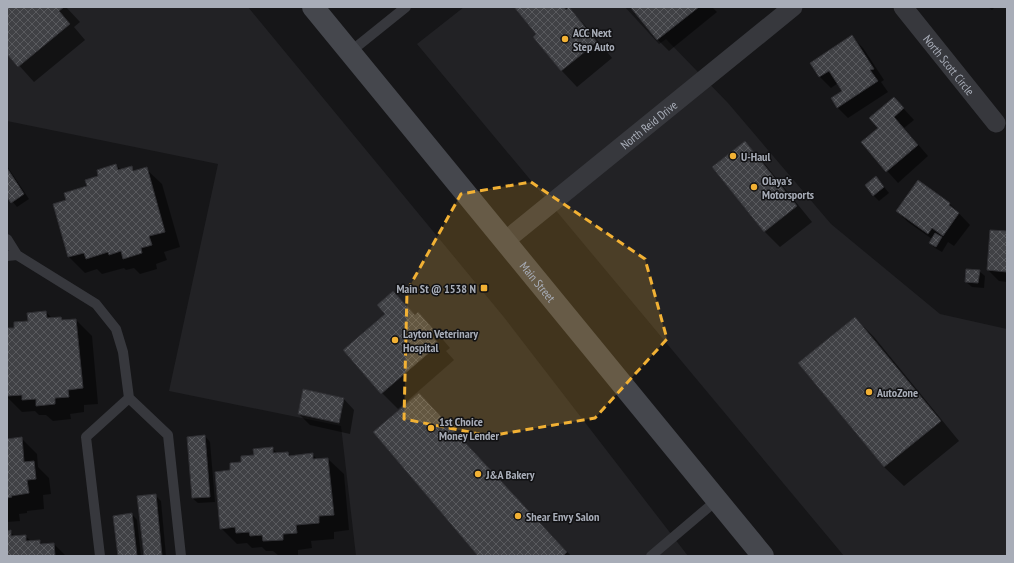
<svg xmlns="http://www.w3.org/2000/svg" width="1014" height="563" font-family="'PT Sans Narrow',sans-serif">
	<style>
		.built { fill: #222225 }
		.shadow { fill: #0007 }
		.building { fill: url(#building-cross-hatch); stroke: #303034 }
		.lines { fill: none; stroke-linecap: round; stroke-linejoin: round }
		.service { stroke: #37383d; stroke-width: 10 }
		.minor { stroke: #37383d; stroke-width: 19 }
		.secondary { stroke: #45474d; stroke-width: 22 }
		.marked { fill: #f2b134; fill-opacity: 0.2; stroke: #f2b134; stroke-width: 3; stroke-dasharray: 8 5; stroke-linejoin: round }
		.poi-dot { fill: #f2b134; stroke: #111113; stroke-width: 1.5 }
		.labels { text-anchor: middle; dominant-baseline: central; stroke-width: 3; stroke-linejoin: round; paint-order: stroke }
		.poi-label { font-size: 12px; font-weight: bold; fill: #a8adb8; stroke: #111113; text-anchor: start }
		.street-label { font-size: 12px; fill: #a8adb8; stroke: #111113 }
	</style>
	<defs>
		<pattern id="building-cross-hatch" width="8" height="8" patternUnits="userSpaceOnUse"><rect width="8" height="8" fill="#404145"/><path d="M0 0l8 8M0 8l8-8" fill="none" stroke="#595a5e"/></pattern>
	</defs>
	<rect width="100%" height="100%" fill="#161618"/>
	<path class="built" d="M7,7H248L503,316L688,556H356L341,426L169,391L218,164L7,121Z
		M464,7H625L659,44L666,39L728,103L831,224L940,314L1007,329V556H844L417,44Z"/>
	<path class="shadow" d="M7,7H66L80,22L74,27L85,40L34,82L7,52Z
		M515,7H566L568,10L569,9L584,24L612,58L577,87L562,71L534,37L537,35Z
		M634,7H712L717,12L669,51L658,40L633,8Z
		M988,7H995L992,10Z
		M852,37L863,48L884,80L881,82L888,92L848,118L837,107L844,91L838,83L831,88L820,77L812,63Z
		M894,98L914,120L904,128L928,156L898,183L862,143L879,129Z
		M745,143L760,158L812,222L780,247L765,232L714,168Z
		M116,165L121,170L131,167L136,172L146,169L162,184L180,247L164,252L167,260L156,264L157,269L140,274L134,268L126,270L124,268L102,274L97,269L85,273L69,257L54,205L67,201Z
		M7,166L29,199L17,207L7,195Z
		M876,177L889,193L879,201L873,195Z
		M918,182L950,204L970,225L954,246L948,242L942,252L935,248L930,243L932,239L908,222L897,211Z
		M1007,232V282L999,281L988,270Z
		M979,271L985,276L984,288L972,287L966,282Z
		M393,292L416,316L418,314L434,329L450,348L446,351L454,360L398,409L382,393L345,350L387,314Z
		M46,312L52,318H61L64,321L76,320L92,336L98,404L84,405V412L70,414L71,419L53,421L46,415H39L35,411L22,412L7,397V329L16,328Z
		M855,318L874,337L959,441L904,486L884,467Z
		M419,394L435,410L571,556H479Z
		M343,398L354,410L350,434L310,425L299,414Z
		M205,436L210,442L215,502L198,503L192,498Z
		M21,438L37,454L38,467L49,478L51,494L43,495L44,509L27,511V513L19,514L20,521L7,522V440Z
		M272,448L278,454L288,453L291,456L312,454L318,460L328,459L344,474L349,530L334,532V539L311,541L312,548L298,550V555L279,556L273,551H266L262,547L252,548L247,543L237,544L221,528L231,471L242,463Z
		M155,495L161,501L166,556H145Z
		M132,514L137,520L141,556H119Z
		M7,532H10L16,537L25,536L31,541H39L44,545L54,544L66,556H7Z"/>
	<path class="building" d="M7,7H64L59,11L70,24L18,67L7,54Z
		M514,7H564L566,10L569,7L597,42L561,71L533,37L536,34Z
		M633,7H699L657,40L631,8Z
		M852,35L874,69L870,70L878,81L837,108L831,98L842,91L829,71L819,77L810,63Z
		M894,97L904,108L894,117L918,145L886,172L861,142L878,128L869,118Z
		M745,141L797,206L764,232L712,167Z
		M116,164L118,170L132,166L133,171L147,167L165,232L149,236L152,245L141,248L142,253L123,259L121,251L109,255L108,252L86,259L84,253L68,257L53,204L66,200L64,193L87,186L85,180L98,176L97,170Z
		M7,168L24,194L11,203L7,197Z
		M876,176L884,187L873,196L865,185Z
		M918,180L950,203L949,205L959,213L943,236L932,228L928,234L896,211Z
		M990,230L1007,231V272L987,270Z
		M935,233L942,237L936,247L929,243Z
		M966,269L980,270L978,283L965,282Z
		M393,291L415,315L418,312L435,331L431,335L439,344L381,394L343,350L385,314L377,305Z
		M46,311L47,318L61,317L62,320L76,319L83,388L68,390L69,397L55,398V404L36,406V399L22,400V395L7,396V328H14V322L28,321L27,313Z
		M855,317L941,421L884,467L798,363Z
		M303,389L344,398L339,423L298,414Z
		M419,393L567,552L563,556H478L373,432Z
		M205,435L210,497L192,498L187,437Z
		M22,437L24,462L34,461L36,479L27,480L29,493L11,496L12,497L7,498V439Z
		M273,447V453L288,452L289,456L313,453V459L328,458L334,515L319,516V523L296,525L297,533L283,534V540L263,541L262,535L250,536L249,532L236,533L235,527L220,529L215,472L230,470V463L241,462V456L254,455L253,449Z
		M156,494L162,556H144L137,496Z
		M132,513L137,556H118L113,516Z
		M11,530V536L26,535V541L40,540V544L54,543L55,556H7V531Z"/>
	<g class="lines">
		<path class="service" d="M350,52L406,7
			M7,239L17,255L96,304L116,329L123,352L129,398L168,435L181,556
			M7,256L17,255
			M100,556L86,437L129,398
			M651,556L717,500"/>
		<g class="minor">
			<path id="s1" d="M903,7L996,123"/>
			<path id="s2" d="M505,241L793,7"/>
		</g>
		<path class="secondary" id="s3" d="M313,7L763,556"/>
	</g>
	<path class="marked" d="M531,182L645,259L667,339L595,418L489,436L404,419L407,291L461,194Z"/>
	<g class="poi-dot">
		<circle cx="565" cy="39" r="4"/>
		<circle cx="733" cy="156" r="4"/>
		<circle cx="754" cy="187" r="4"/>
		<rect x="480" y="284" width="8" height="8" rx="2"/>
		<circle cx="395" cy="340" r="4"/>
		<circle cx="869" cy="392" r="4"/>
		<circle cx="431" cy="428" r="4"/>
		<circle cx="478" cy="474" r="4"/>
		<circle cx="518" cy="516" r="4"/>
	</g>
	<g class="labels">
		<g class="poi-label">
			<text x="573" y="32">ACC Next<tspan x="573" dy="14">Step Auto</tspan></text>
			<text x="741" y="156">U-Haul</text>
			<text x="762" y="180">Olaya's<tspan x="762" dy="14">Motorsports</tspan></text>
			<text x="476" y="288" text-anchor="end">Main St @ 1538 N</text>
			<text x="403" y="333">Layton Veterinary<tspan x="403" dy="14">Hospital</tspan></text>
			<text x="877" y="392">AutoZone</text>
			<text x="439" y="421">1st Choice<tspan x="439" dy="14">Money Lender</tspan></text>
			<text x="486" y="474">J&amp;A Bakery</text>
			<text x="526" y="516">Shear Envy Salon</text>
		</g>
		<g class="street-label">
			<text stroke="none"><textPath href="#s1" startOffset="74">North Scott Circle</textPath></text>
			<text stroke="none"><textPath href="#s2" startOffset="185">North Reid Drive</textPath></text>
			<text stroke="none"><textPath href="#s3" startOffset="355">Main Street</textPath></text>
		</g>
	</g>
	<rect width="1014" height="563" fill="none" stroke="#a8adb8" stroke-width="16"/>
</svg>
